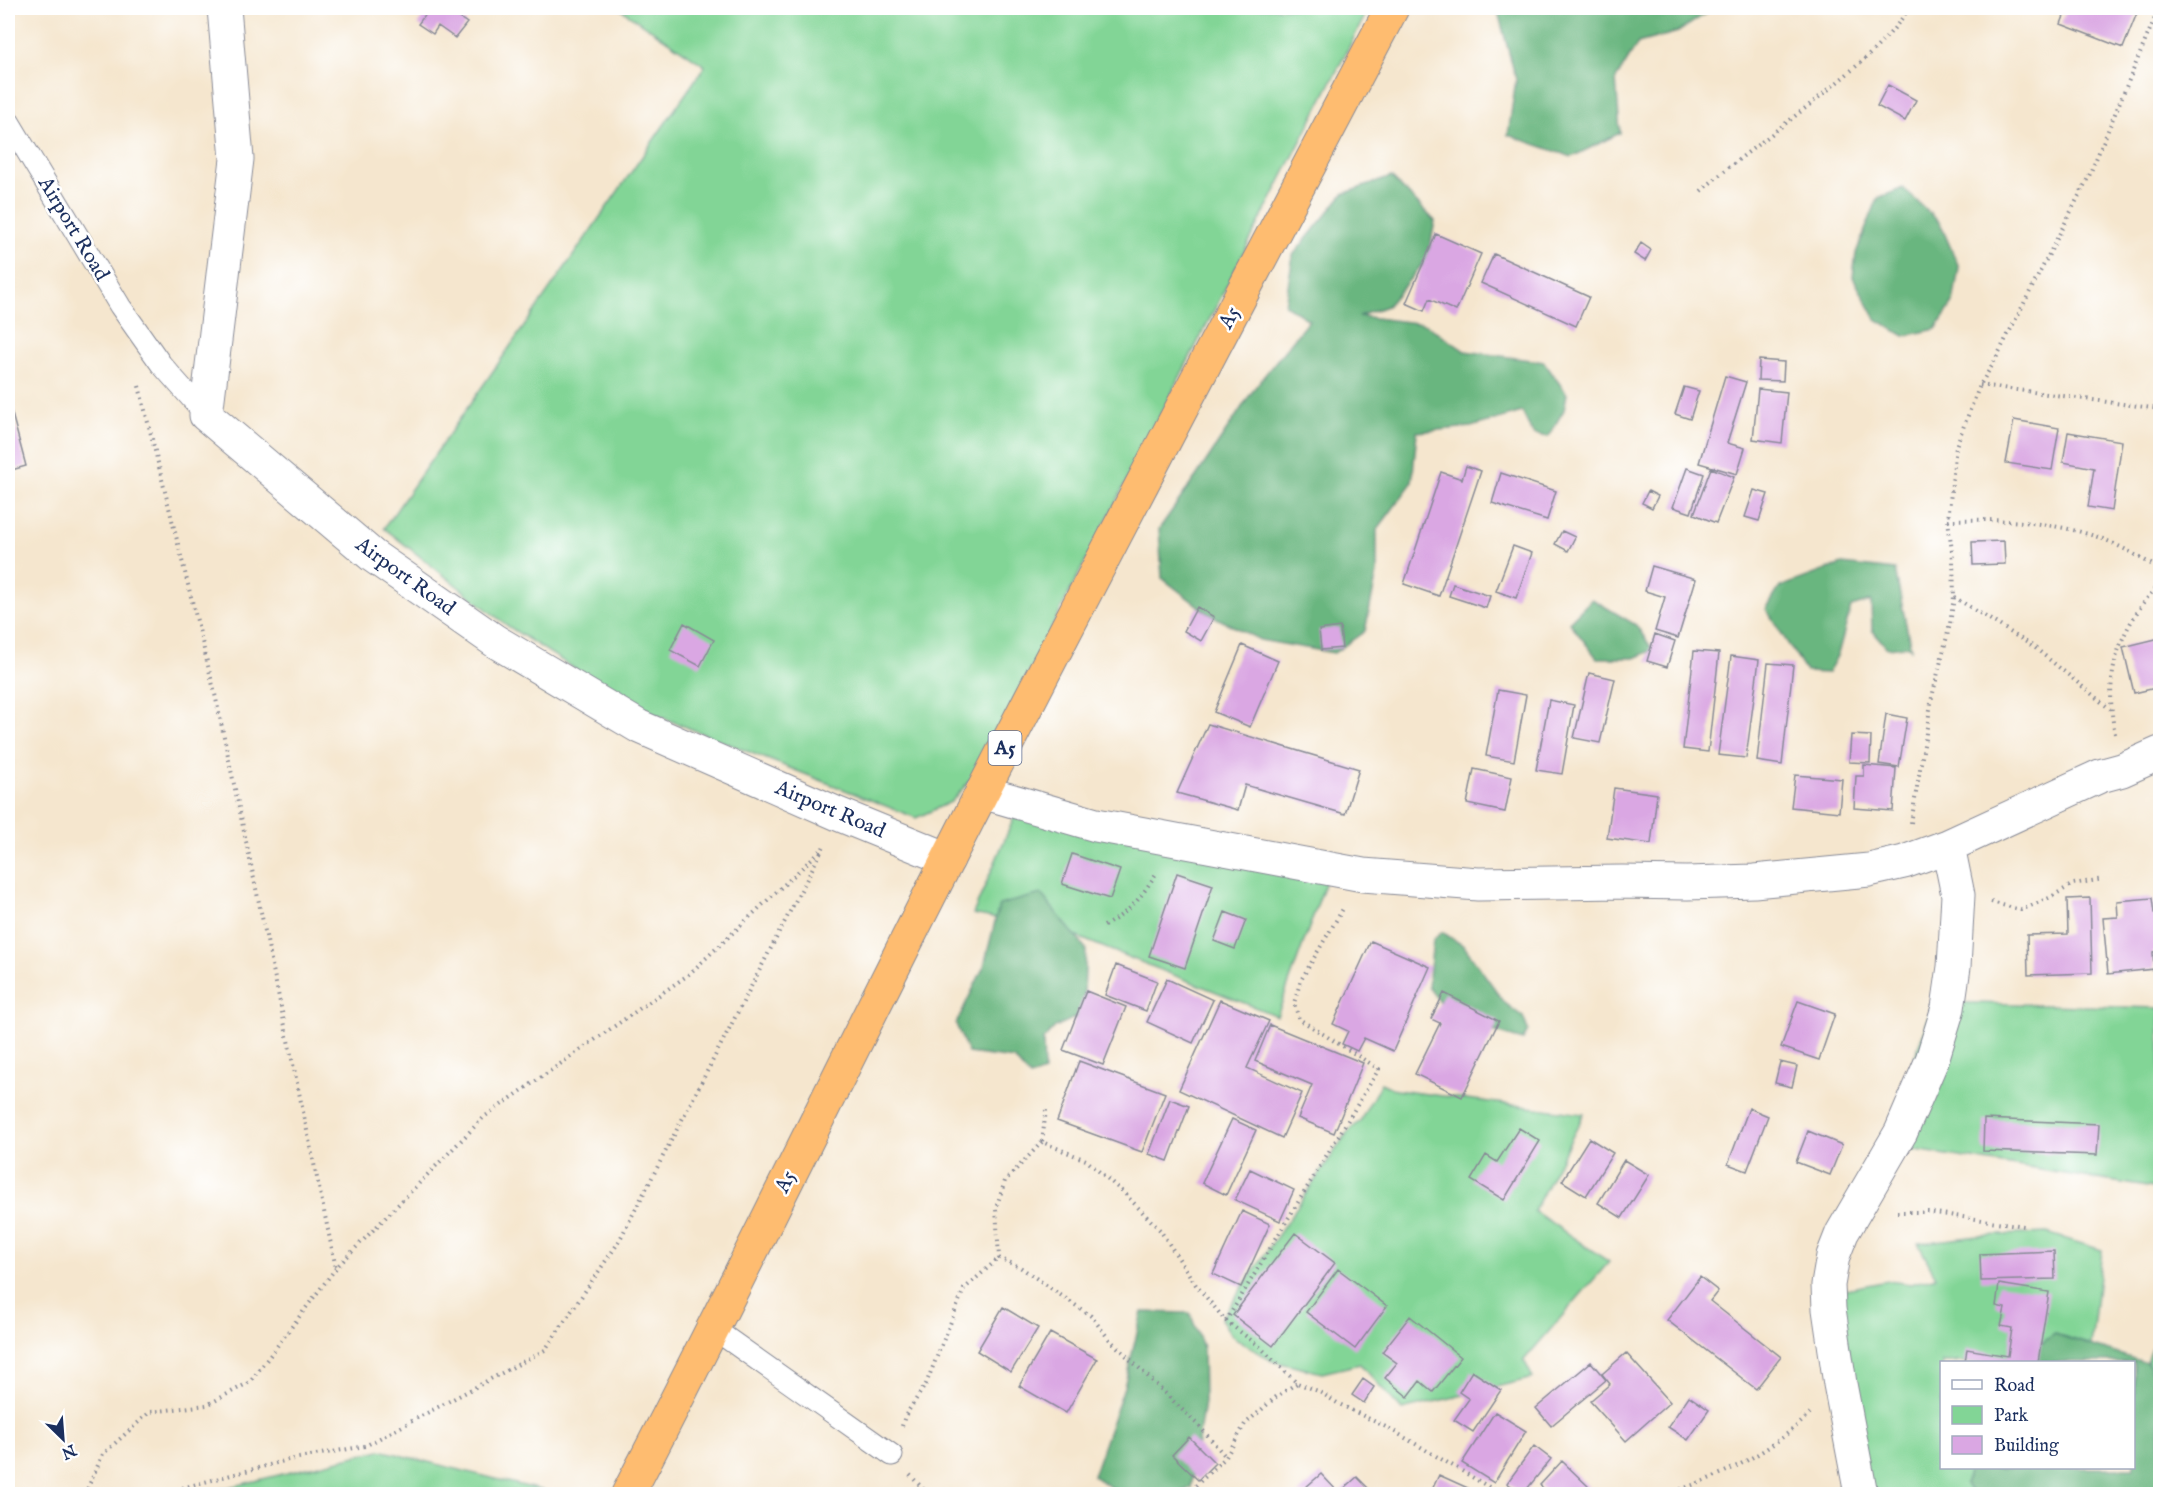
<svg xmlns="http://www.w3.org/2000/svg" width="2168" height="1502" font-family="'IM FELL English',serif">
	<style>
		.green { fill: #82d596; stroke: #4e827a; stroke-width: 1.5 }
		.forest { fill: #69b67f; stroke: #42726e; stroke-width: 1.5 }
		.building { fill: #daa7e3 }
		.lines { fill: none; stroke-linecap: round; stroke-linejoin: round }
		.lane-casing { stroke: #888a96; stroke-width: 23 }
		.street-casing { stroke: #888a96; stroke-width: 35 }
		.highway-casing { stroke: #888a96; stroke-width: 35 }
		.path { stroke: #888a96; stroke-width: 4; stroke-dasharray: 1.5 4.5; stroke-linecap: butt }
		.lane { stroke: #fff; stroke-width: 21 }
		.street { stroke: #fff; stroke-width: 33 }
		.highway { stroke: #febc70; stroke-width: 33 }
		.labels { text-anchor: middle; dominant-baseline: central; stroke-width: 5; stroke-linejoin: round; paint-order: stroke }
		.shield { fill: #fff; stroke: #5f6d8e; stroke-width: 1.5 }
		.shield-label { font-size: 20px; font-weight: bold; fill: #1b2f5e }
		.street-label { font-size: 21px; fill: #1b2f5e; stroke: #fff }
	</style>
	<rect width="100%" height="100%" fill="#fff"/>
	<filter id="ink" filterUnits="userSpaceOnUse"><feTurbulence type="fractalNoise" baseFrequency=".0167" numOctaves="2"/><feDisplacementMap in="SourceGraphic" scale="12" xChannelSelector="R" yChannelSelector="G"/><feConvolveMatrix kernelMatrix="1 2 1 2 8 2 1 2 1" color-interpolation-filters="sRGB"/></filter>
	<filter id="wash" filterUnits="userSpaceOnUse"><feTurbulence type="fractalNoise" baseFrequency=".008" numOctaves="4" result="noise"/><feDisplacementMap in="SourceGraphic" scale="24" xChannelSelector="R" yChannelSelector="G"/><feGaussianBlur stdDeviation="1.35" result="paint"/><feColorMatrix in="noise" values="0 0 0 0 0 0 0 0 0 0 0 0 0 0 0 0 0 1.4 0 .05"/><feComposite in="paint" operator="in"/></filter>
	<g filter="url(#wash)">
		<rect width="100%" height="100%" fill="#f5e6ce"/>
		<path class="green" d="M619,8H1369L978,771L951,802L916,818L633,706L509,627L384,528L705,66Z
			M1016,813L1328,875L1277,1016L1070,934L973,914Z
			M1934,1002L2160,1008V1189L1884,1145Z
			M1381,1083L1396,1090L1584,1114L1534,1211L1609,1262L1524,1360L1533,1378L1402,1410L1360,1364L1322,1373L1272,1361L1232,1336L1221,1319L1347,1133L1360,1121Z
			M2047,1233L2102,1250L2091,1345L2055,1334L2013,1362H1942V1468H1969L1965,1484L1973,1494H1866L1840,1290L1888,1281L1911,1284L1936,1277L1918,1243L1978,1236Z
			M2160,1325V1387L2147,1363Z
			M380,1450L556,1494H202Z"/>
		<path class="forest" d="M1497,8H1714L1678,32L1638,43L1616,79L1620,133L1572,157L1508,135L1516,79Z
			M1391,177L1435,221L1428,258L1387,306L1359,316L1425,324L1465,351L1544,362L1567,394L1564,410L1548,437L1533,434L1522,412L1471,427L1417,432L1412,483L1377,530V573L1365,631L1334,653L1260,640L1209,614L1162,578L1159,529L1197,475L1256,386L1309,320L1285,305L1293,255L1343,194Z
			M1903,188L1940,223L1959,267L1953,303L1936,329L1904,336L1876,319L1853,277L1856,253L1878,198Z
			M1842,564L1895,570L1911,649L1908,646L1887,648L1872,630L1871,601L1851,607L1838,654L1828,673L1806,672L1766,609L1780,587Z
			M1592,599L1636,625L1653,650L1634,658H1597L1569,622Z
			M1041,894L1086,949L1083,1014L1055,1027L1043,1040L1044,1072L1030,1077L1014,1059L968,1053L956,1024L984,966L999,905Z
			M1442,932L1464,946L1505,1003L1523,1017L1528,1030L1523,1040L1453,1019L1428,987L1433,940Z
			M1142,1312L1190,1313L1203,1347L1204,1402L1191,1488L1176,1494H1121L1093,1476L1124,1387Z
			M2055,1334L2147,1363L2160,1387V1494H1973L1965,1484L1969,1468H2134V1362H2013Z"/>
		<g id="blocks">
			<path class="building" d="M430,8H445L467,23L455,38L438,26L433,34L418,24Z
				M2067,8H2139L2123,48L2061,24Z
				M1888,85L1916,100L1905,121L1877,106Z
				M1436,234L1481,254L1456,311L1429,299L1424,311L1406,303Z
				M1641,243L1651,250L1645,261L1634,254Z
				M1494,254L1589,297L1576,326L1481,283Z
				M1759,360L1784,362L1783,381L1758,380Z
				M1725,376L1746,382L1727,443L1745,448L1737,474L1699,463Z
				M1684,387L1699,391L1690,419L1675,414Z
				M1758,389L1787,392L1782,443L1753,439Z
				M8,399L26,466L8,471Z
				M2014,420L2059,428L2052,470L2006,463Z
				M2068,432L2122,441L2112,511L2088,507L2094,468L2063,462Z
				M1466,466L1481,471L1439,596L1404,584L1441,472L1462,479Z
				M1687,468L1704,474L1691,513L1673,507Z
				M1711,468L1734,477L1716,523L1694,514Z
				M1501,473L1556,491L1547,520L1492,503Z
				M1754,490L1768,494L1759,521L1745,517Z
				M1648,491L1658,496L1652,508L1642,503Z
				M1562,531L1575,537L1568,551L1555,544Z
				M2004,541L2005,564L1973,565L1972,542Z
				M1513,546L1532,553L1516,598L1496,591Z
				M1652,566L1696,579L1678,638L1655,631L1665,597L1645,591Z
				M1453,584L1490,596L1486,608L1449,596Z
				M1197,607L1214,617L1201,641L1184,631Z
				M684,623L714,640L700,666L670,650Z
				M1340,627L1342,648L1321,650L1319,630Z
				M1655,634L1675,641L1667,667L1647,661Z
				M2160,638V687L2134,693L2123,647Z
				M1242,645L1278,661L1250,727L1214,712Z
				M1694,651L1719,653L1708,752L1683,749Z
				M1731,656L1759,660L1746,758L1718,755Z
				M1768,663L1793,665L1782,765L1757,761Z
				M1589,673L1615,679L1600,743L1574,738Z
				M1498,690L1526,695L1514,761L1486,756Z
				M1549,700L1574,705L1562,774L1536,770Z
				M1886,714L1907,718L1899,767L1879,764Z
				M1208,724L1359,769L1345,814L1245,785L1238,810L1177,793Z
				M1851,735L1871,736L1870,763L1849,762Z
				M1864,765L1896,768L1893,811L1854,808L1856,776H1864Z
				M1474,769L1512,777L1505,812L1467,804Z
				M1795,775L1842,779L1839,812L1791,807Z
				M1614,788L1657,794L1651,844L1607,838Z
				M1072,854L1120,870L1110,899L1062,884Z
				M1177,873L1213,885L1185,968L1149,956Z
				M2090,898L2092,973L2028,975L2027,935L2068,934L2067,899Z
				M2152,898L2154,913L2160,912V951L2153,952L2154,969L2108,974L2103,918L2118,917L2117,901Z
				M1225,912L1246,920L1235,949L1214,941Z
				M1371,941L1430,967L1393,1051L1364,1038L1357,1051L1342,1044L1348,1031L1333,1024Z
				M1116,965L1157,981L1146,1011L1105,995Z
				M1167,979L1213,1000L1193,1043L1147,1022Z
				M1086,991L1126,1007L1103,1065L1063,1050Z
				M1444,993L1499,1021L1462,1097L1415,1074L1440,1023L1431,1019Z
				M1220,1000L1269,1021L1247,1068L1302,1093L1282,1138L1179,1090Z
				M1798,1001L1835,1014L1819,1060L1781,1047Z
				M1270,1025L1363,1063L1334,1133L1298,1118L1312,1085L1255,1061Z
				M1079,1061L1165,1093L1142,1152L1057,1121Z
				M1780,1062L1797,1066L1792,1087L1775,1083Z
				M1170,1099L1189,1106L1168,1161L1149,1154Z
				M1749,1108L1768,1116L1747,1171L1728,1164Z
				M1232,1119L1256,1130L1226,1195L1202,1183Z
				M1984,1119L2099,1124L2097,1155L1983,1151Z
				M1519,1128L1540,1141L1504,1200L1471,1180L1486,1155L1497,1162Z
				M1808,1131L1842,1145L1830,1175L1796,1162Z
				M1589,1138L1613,1153L1586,1196L1562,1181Z
				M1624,1160L1649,1175L1622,1218L1598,1203Z
				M1250,1169L1294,1190L1280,1221L1235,1200Z
				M1242,1211L1270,1224L1241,1287L1213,1274Z
				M1295,1233L1335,1263L1273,1346L1233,1315Z
				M2054,1251L2055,1279L1981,1281L1980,1254Z
				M1338,1269L1387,1306L1355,1349L1306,1312Z
				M1700,1277L1718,1291L1710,1301L1781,1357L1756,1389L1667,1320Z
				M1999,1284L2049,1292L2038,1362H1965L1967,1349L2008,1356L2012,1328L2001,1326L2005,1308L1996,1306Z
				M1003,1307L1038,1328L1011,1372L977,1351Z
				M1410,1316L1461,1357L1433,1392L1420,1381L1408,1397L1385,1378L1397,1363L1382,1352Z
				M1050,1333L1097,1359L1066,1413L1019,1386Z
				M1626,1353L1670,1402L1626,1441L1590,1401L1610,1384L1602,1374Z
				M1591,1362L1606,1380L1551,1426L1536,1408Z
				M1472,1371L1501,1390L1473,1432L1454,1420L1469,1399L1459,1392Z
				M1363,1379L1374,1387L1364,1403L1352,1395Z
				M1689,1396L1709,1410L1688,1440L1668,1427Z
				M1495,1412L1526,1431L1494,1483L1462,1463Z
				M1189,1437L1215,1463L1198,1480L1172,1455Z
				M1534,1446L1551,1459L1523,1494L1507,1483Z
				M1562,1461L1590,1488L1584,1494H1549L1540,1485Z
				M1321,1474L1339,1493L1357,1477L1374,1494H1298Z
				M1439,1475L1481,1494H1430Z"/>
		</g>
	</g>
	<g filter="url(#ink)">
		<use href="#blocks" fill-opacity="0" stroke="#888a96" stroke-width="1.5"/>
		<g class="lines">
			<defs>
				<path id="lane" d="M8,120L120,306L161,364L206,415
					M714,1329L892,1455"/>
				<path id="street" d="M224,8L237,159L206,415L373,556L495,641L638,726L838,814L948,859
					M982,792L1096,825L1363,875L1478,884L1622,882L1687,883L1754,881L1869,870L1904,862L1948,846L2100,776L2122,770L2160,753
					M1861,1494L1840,1384L1829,1309L1828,1285L1833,1256L1842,1233L1901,1132L1932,1060L1948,1008L1954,967L1958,895L1948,846"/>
				<path id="highway" d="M628,1494C738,1283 841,1069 949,857C1094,572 1244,290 1392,8"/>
			</defs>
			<use href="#lane" class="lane-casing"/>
			<use href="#street" class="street-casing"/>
			<use href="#highway" class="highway-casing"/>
			<path class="path" d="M1701,191C1744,153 1791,121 1835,84C1863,61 1889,39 1909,8
				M1980,385L2160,409
				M139,386L215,694L336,1268
				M1948,520C1999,519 2054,521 2103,539C2123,547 2142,559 2160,569
				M1954,597L2034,647L2110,709
				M2115,734C2103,672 2119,629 2160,583
				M1911,823L1932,697L1950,624L1954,597L1953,559L1948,520L1956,446L1980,385L1993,364L2089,176L2159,8
				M1991,902L2021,910L2049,898L2073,884L2103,879
				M1104,926C1132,910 1140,899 1157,872
				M1046,1110L1042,1142L1086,1160L1125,1194L1160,1230L1196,1285L1226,1321L1260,1347L1297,1383L1318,1391L1339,1404L1390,1429L1501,1494
				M1042,1142L1005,1181L996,1208L999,1258L1020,1267L1091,1316L1109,1339L1200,1427L1226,1457
				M1897,1212H1928L2024,1226
				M1226,1321L1379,1069L1299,1019L1294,1003L1301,980L1344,907
				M902,1426L905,1416L926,1384L964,1289L999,1258
				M910,1475L928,1494
				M85,1494L103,1454L150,1412L207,1405L250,1382L336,1268L484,1117L688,975L822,849
				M159,1494L288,1460L365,1446L545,1350L618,1243L824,846
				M1187,1494L1226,1457L1245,1424L1276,1397L1297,1383
				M1663,1494C1718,1480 1769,1453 1810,1414"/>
			<use href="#lane" class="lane"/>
			<use href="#street" class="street"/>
			<use href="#highway" class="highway"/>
		</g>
	</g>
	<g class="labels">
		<rect class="shield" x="988.5" y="731" width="33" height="34" rx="4.5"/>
		<g class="shield-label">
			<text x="1005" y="748">A5</text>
		</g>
		<g class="street-label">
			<text transform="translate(73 229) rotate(59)">Airport Road</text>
			<text transform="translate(1230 318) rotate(-62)">A5</text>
			<text transform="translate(405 577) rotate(36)">Airport Road</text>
			<text transform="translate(830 810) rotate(23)">Airport Road</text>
			<text transform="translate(786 1182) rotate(-64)">A5</text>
		</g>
	</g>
	<rect width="2168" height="1502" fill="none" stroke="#fff" stroke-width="30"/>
	<rect x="1940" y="1361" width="195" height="108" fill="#ffffff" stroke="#a4acbf" stroke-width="1.5"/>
	<rect x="1952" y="1380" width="30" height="9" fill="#ffffff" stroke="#a4acbf" stroke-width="1.5"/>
	<text x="1994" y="1391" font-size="18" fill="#1b2f5e">Road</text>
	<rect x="1952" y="1406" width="30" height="18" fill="#82d596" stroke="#a4acbf" stroke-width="1.5"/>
	<text x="1994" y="1421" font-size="18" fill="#1b2f5e">Park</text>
	<rect x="1952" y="1436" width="30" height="18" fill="#daa7e3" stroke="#a4acbf" stroke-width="1.5"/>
	<text x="1994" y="1451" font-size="18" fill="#1b2f5e">Building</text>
	<g transform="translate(63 1439) rotate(155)" stroke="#ffffff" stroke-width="4.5" paint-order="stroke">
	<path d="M0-4.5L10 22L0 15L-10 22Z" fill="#1b2f5e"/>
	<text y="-9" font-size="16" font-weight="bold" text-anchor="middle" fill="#1b2f5e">N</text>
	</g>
</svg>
